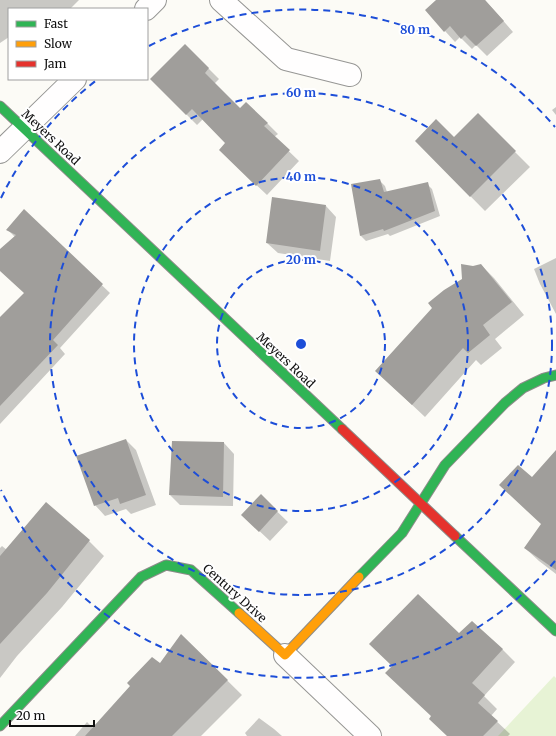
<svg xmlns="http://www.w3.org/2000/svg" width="556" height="736" font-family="Merriweather,serif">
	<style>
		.green { fill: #e7f3d5 }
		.shadow { fill: #0003 }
		.building { fill: #a09e9b }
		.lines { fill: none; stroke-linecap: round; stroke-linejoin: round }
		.street-casing { stroke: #969694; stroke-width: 24 }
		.fast-casing { stroke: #8d8c8a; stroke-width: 11 }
		.slow-casing { stroke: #8d8c8a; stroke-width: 11 }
		.jam-casing { stroke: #8d8c8a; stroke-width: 11 }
		.street { stroke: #fffefe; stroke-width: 22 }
		.fast { stroke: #30b455; stroke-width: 9 }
		.slow { stroke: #ff9f0a; stroke-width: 9 }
		.jam { stroke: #e5322d; stroke-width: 9 }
		.ring { fill: none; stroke: #1d4ed8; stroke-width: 2; stroke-dasharray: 7 5 }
		.labels { text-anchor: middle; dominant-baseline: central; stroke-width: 4; stroke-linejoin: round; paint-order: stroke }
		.street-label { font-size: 12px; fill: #101010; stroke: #fff }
		.centre { fill: #1d4ed8; stroke: #fff; stroke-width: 2 }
		.ring-label { font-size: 12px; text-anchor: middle; font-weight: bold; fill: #1d4ed8; stroke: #fff; stroke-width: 4; stroke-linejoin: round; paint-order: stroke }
	</style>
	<rect width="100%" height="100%" fill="#fcfbf6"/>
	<path class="green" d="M554,676L556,678V736H498Z"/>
	<path class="shadow" d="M0,0H79L71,8L72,9H9V37L0,43Z
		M438,0H485L513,32L487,56L476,45L472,49L460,37L455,42L445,31L426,10Z
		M185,45L219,79L214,84L240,109L267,123L278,134L274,137L299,161L267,195L230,160L226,143L203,119L197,125L151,79Z
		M556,107V115L552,110Z
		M478,115L530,167L485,211L416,141L454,139Z
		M379,180L385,186L387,192L427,184L432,189L440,216L390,236L388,234L366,241L361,236L352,185Z
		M326,206L336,217L330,261L278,253L267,243Z
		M24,211L110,293L60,348L65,354L0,424V319L25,293L0,270V251L15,237L8,230Z
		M556,258V314L540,284L534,269Z
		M481,265L494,278L524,315L495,339L502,348L481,365L476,360L425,417L376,371L463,280L473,267Z
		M126,440L136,450L156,505L131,514L126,509L105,516L95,505Z
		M173,442L224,443L234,454L233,506L180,505L170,495Z
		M556,466V574L539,561L525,548L542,524L532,479Z
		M261,496L288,522L270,541L253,525Z
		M89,541L104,556L62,607L17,656L0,678V548L2,546L7,550Z
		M459,634L502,649L515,662L484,696L497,709L491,716L510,734L508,736H448Z
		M181,635L242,695L201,736H75L87,722L93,728L161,664Z
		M259,718L274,729L282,736H247L245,733Z"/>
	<path class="building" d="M436,0H485L504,21L476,46L465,35L461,39L450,26L444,32L425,10Z
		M185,44L209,68L205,73L240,108L246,102L268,123L264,126L290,150L256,186L219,150L225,143L192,109L186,115L150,79Z
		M478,113L516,151L470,197L415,141L436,119L454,137Z
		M380,179L384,192L428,182L435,211L384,231L383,229L360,236L351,184Z
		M272,197L326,205L320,251L266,243Z
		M24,209L103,284L53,340L58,345L0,406V317L24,293L0,271V249L16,235L6,230Z
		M461,264L473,266L481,264L512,302L483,325L490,335L468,353L463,348L412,405L375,371L432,308L428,303L444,290L462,279Z
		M126,439L146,495L120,504L118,498L94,506L76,456Z
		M172,441L224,442L223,497L169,495Z
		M556,450V570L524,548L541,524L499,485L518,465L532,477Z
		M261,494L278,511L259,532L241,515Z
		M46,502L90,540L47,593L0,644V556Z
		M418,594L459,633L472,621L503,649L472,683L485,695L478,703L498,721L483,736H447L429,719L431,716L385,673L392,666L369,644Z
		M181,634L228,680L172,736H85L130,686L127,683L152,657L160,663Z"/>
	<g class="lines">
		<defs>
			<path id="street" d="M221,0L286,59L350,75
				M146,9L155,0
				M0,152L75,79
				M285,655L370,736"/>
			<path id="fast" d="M0,106L342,429
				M455,536L556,631
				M359,577L402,533L445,465L505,403L523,388L544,378L556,375
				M0,726L141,577L166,565L191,570L239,613"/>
			<path id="slow" d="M239,613L285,655L359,577"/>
			<path id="jam" d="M342,429L455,536"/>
		</defs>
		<use href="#street" class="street-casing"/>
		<use href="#fast" class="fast-casing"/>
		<use href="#slow" class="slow-casing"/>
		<use href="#jam" class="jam-casing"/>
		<use href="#street" class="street"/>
		<use href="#fast" class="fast"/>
		<use href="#slow" class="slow"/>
		<use href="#jam" class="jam"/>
	</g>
	<g class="ring">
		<circle cx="301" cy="344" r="84"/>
		<circle cx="301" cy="344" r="167"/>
		<circle cx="301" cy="344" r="251"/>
		<path d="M555 561A334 334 0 0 1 1 490M1 198A334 334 0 0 1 98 79M149 46A334 334 0 0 1 555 127"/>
	</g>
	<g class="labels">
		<g class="street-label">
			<text transform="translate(51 137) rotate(43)">Meyers Road</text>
			<text transform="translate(286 360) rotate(43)">Meyers Road</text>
			<text transform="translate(235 593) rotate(42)">Century Drive</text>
		</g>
	</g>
	<circle cx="301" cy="344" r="6" class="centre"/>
	<g class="ring-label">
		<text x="415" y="34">80 m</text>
		<text x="301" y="97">60 m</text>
		<text x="301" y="181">40 m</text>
		<text x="301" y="264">20 m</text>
	</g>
	<rect x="8" y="8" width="140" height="72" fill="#ffffff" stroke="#9f9f9f"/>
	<rect x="16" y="21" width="20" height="6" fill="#30b455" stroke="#9f9f9f"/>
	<text x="44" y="28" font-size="12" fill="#101010">Fast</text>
	<rect x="16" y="41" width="20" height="6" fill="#ff9f0a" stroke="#9f9f9f"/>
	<text x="44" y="48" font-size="12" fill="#101010">Slow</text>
	<rect x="16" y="61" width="20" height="6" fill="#e5322d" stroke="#9f9f9f"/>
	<text x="44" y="68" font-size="12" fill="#101010">Jam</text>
	<path d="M10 720v6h84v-6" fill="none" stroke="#101010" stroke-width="2"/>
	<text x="16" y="720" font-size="12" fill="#101010" stroke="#ffffff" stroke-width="3" paint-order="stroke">20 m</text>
</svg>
